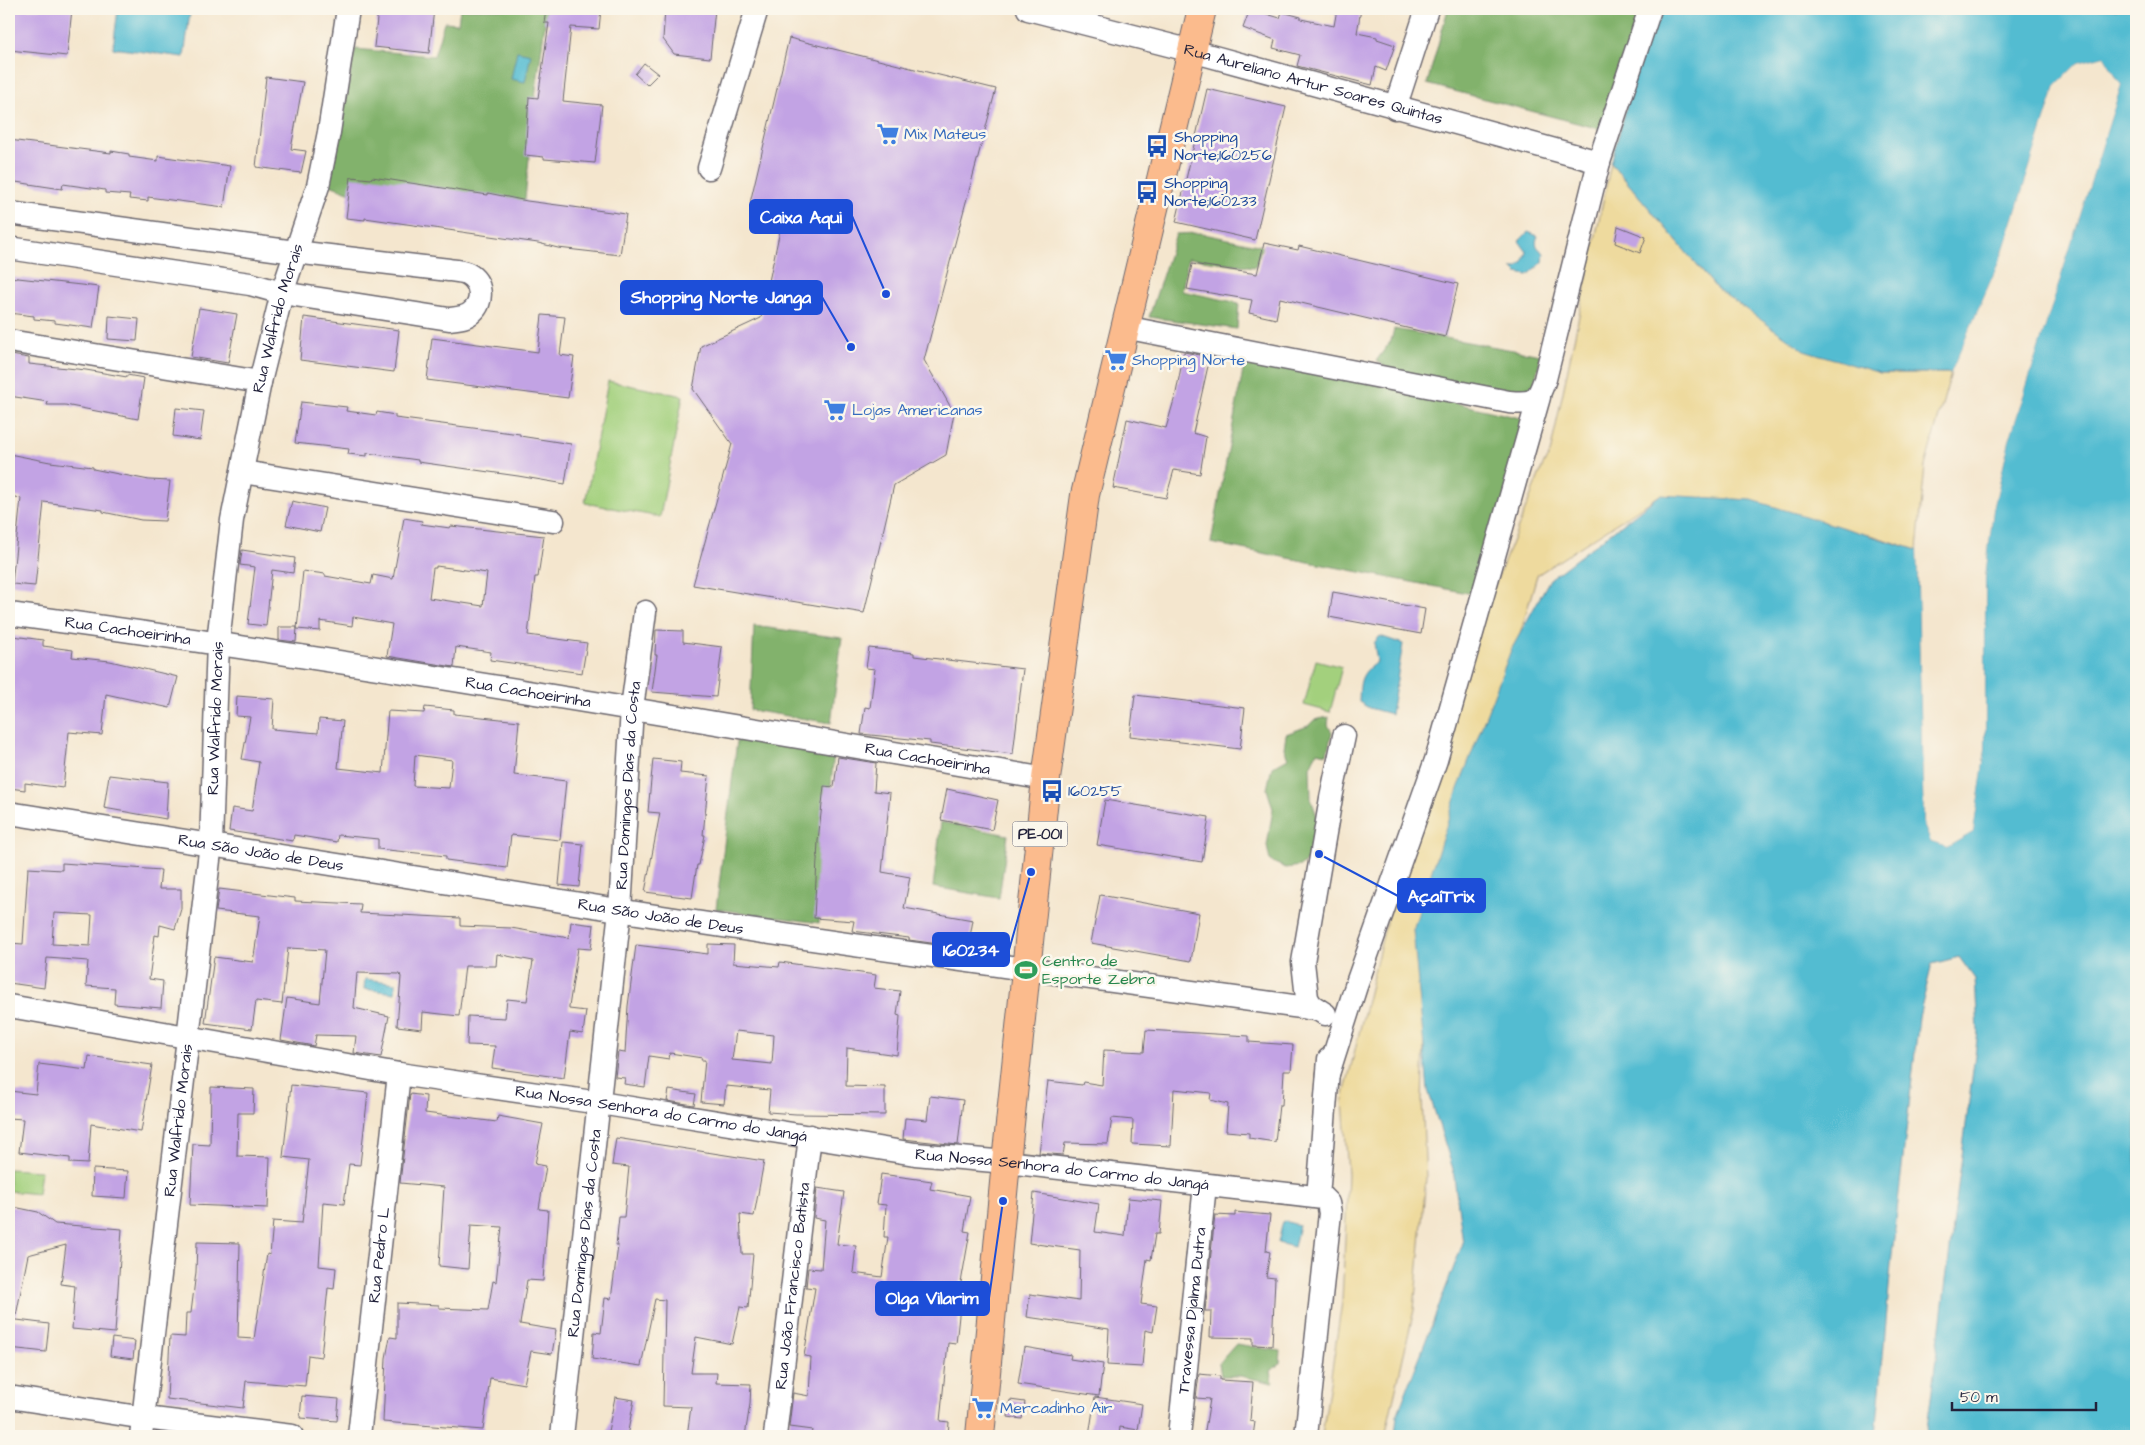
<svg xmlns="http://www.w3.org/2000/svg" width="2145" height="1445" font-family="'Architects Daughter',sans-serif">
	<style>
		.green { fill: #a3d07d; stroke: #62795c }
		.forest { fill: #82b26c; stroke: #526a54 }
		.sand { fill: #eeda9e; stroke: #887e6c }
		.water { fill: #53bcd1; stroke: #3a6f86 }
		.pier { fill: #f4e6ce }
		.building { fill: #c2a3e4; fill-rule: evenodd }
		.lines { fill: none; stroke-linecap: round; stroke-linejoin: round }
		.minor-casing { stroke: #6c676e; stroke-width: 25 }
		.major-casing { stroke: #6c676e; stroke-width: 30 }
		.minor { stroke: #fff; stroke-width: 22 }
		.major { stroke: #fbbb8d; stroke-width: 28 }
		.labels { text-anchor: middle; dominant-baseline: central; stroke-width: 5; stroke-linejoin: round; paint-order: stroke }
		.shield { fill: #fbf7ec; stroke: #636270; stroke-width: 1 }
		.shield-label { font-size: 15px; font-weight: bold; fill: #22223b }
		.street-label { font-size: 16px; fill: #22223b; stroke: #fbf7ec }
		.shop-label { font-size: 16px; fill: #366cbe; stroke: #fbf7ec; text-anchor: start }
		.transit-label { font-size: 16px; fill: #164399; stroke: #fbf7ec; text-anchor: start }
		.leisure-label { font-size: 16px; fill: #27864d; stroke: #fbf7ec; text-anchor: start }
		.leader { fill: none; stroke: #1d4ed8; stroke-width: 2 }
		.callout-dot { fill: #1d4ed8; stroke: #fbf7ec; stroke-width: 2 }
		.callout { fill: #1d4ed8; stroke: #1d4ed8; stroke-width: 2 }
		.callout-label { font-size: 18px; text-anchor: middle; font-weight: bold; fill: #fff }
	</style>
	<rect width="100%" height="100%" fill="#fbf7ec"/>
	<filter id="ink" filterUnits="userSpaceOnUse"><feTurbulence type="fractalNoise" baseFrequency=".02" numOctaves="2"/><feDisplacementMap in="SourceGraphic" scale="10" xChannelSelector="R" yChannelSelector="G"/><feConvolveMatrix kernelMatrix="1 2 1 2 8 2 1 2 1" color-interpolation-filters="sRGB"/></filter>
	<filter id="wash" filterUnits="userSpaceOnUse"><feTurbulence type="fractalNoise" baseFrequency=".0096" numOctaves="4" result="noise"/><feDisplacementMap in="SourceGraphic" scale="20" xChannelSelector="R" yChannelSelector="G"/><feGaussianBlur stdDeviation="1.12" result="paint"/><feColorMatrix in="noise" values="0 0 0 0 0 0 0 0 0 0 0 0 0 0 0 0 0 1.4 0 .05"/><feComposite in="paint" operator="in"/></filter>
	<g filter="url(#wash)">
		<rect width="100%" height="100%" fill="#f4e6ce"/>
		<path class="green" d="M608,381L683,396L660,517L585,503Z
			M1316,660L1342,667L1330,712L1304,705Z
			M9,1169L41,1171L38,1194L9,1191Z"/>
		<path class="forest" d="M460,9H547L535,98L524,209L361,178L356,195L330,185L355,49L434,56L444,22L458,23Z
			M1448,9H1643L1600,129L1427,84Z
			M1199,233L1262,246L1255,267L1188,258L1182,291L1239,303L1237,329L1149,317L1176,234Z
			M1394,329L1541,355L1531,399L1397,372L1376,361L1391,341Z
			M1246,354L1537,422L1483,596L1211,543Z
			M754,626L842,638L831,723L750,710Z
			M1329,717L1328,725L1332,732L1327,754L1317,752L1310,767L1311,799L1322,830L1314,854L1301,866L1286,868L1270,861L1267,846L1273,809L1267,789L1272,767L1288,758L1284,748L1286,734L1308,726L1314,720Z
			M738,733L834,751L819,923L716,909Z
			M941,822L1008,835L999,898L933,887Z
			M1236,1344L1281,1351L1280,1363L1271,1371L1273,1383L1240,1376H1221L1219,1363Z"/>
		<path class="sand" d="M1611,163L1717,289L1880,373H1951L1925,466L1917,550L1874,536L1660,495L1537,575L1513,659L1428,918L1422,1100L1426,1178L1414,1310L1385,1436H1322L1342,1302L1348,1175L1343,1099L1384,931L1475,634L1544,463L1550,454Z"/>
		<path class="water" d="M118,9H157L190,13L184,57L113,48Z
			M1653,9H2136V1436H1926L1978,1031L1975,979L1959,957L1932,964L1919,1017L1891,1264L1876,1436H1395L1397,1416L1463,1243L1453,1169L1428,1090L1413,930L1458,789L1511,650L1550,579L1660,495L1752,500L1917,550L1924,825L1931,842L1947,847L1973,832L1985,750V577L1993,510L2009,441L2121,85L2104,56L2078,63L2056,85L2002,255L1951,373H1880L1804,350L1717,289L1611,163Z
			M517,51L531,54L525,82L511,79Z
			M1528,232L1538,236C1534,244 1537,248 1544,253L1543,262L1528,275L1517,273L1512,268H1518L1524,261L1527,252L1519,241Z
			M1380,636L1403,644L1391,714L1369,708L1359,702C1360,682 1359,674 1377,662L1374,643Z
			M365,979L396,983L395,993L364,989Z
			M1283,1221L1299,1225L1294,1247L1278,1243Z"/>
		<path class="pier" d="M2104,56L2121,85L2009,441L1993,510L1985,577V750L1973,832L1947,847L1931,842L1924,825L1917,547L1920,550L1926,824L1933,840L1947,844L1971,830L1982,750V577L1991,509L2006,441L2118,85L2103,59L2079,65L2059,86L2004,256L1953,374L1950,375L2002,255L2056,85L2078,63Z"/>
		<g id="blocks">
			<path class="building" d="M9,9H72L67,56L9,50Z
				M378,9H434L429,53L374,47Z
				M546,9H601L599,29L571,27L563,101L602,105L595,163L544,159V157L525,155L529,97L538,98L549,23H544Z
				M665,9H715L710,58L674,54L663,39Z
				M1250,9L1280,18L1282,12L1301,17V19L1334,26L1337,9H1361L1357,33L1377,37V39L1395,45L1386,71L1376,67L1372,85L1297,66L1300,55L1273,48L1275,40L1243,28Z
				M789,38L996,89L924,360L954,413L946,455L894,485L864,613L693,585L732,444L693,389L701,346L761,318L784,212L750,203Z
				M644,63L658,74L647,85L635,74Z
				M266,77L303,82L291,149L306,151L301,173L256,167Z
				M1207,89L1286,107L1255,240L1176,222Z
				M9,140L111,153V151L129,154V157L158,161V156L230,166L224,207L148,197V201L129,199L130,195L105,193V190L63,184L62,189L9,181Z
				M351,177L371,179L372,177L488,195V193L527,201L626,214L620,255L558,248L538,243L365,218V220L346,218Z
				M1618,226L1646,237L1640,253L1615,243Z
				M1264,243L1298,250L1299,246L1458,284L1445,337L1280,298L1276,319L1249,313L1252,300L1187,289L1192,264L1257,274Z
				M9,277L99,287L93,328L55,323V321L34,319V316L9,313Z
				M199,308L237,314L228,363L191,357Z
				M542,315L565,317L560,355L574,357L568,398L427,380L432,338L538,352Z
				M109,316L139,319L137,341L108,339Z
				M304,317L399,330L394,372L300,360Z
				M1184,352L1210,357L1193,433L1206,437L1200,474L1174,470L1166,498L1113,488L1127,419L1166,428L1176,393Z
				M11,355L29,358V364L86,370L127,377V375L144,378L138,419L65,405H47L48,402L9,396Z
				M301,402L347,407L346,411L376,415L377,412L395,415V418L520,434V436L571,444L565,484L518,476L418,462V460L367,453V456L348,454L349,449L295,443Z
				M176,408L204,411L200,440L173,436Z
				M9,454L50,462L93,467V469L149,480L170,481L165,521L141,520L103,512V510L44,502L35,586L12,584L21,498L9,496Z
				M292,501L325,508L320,532L286,525Z
				M404,518L422,521L421,524L450,528L451,526L544,536L538,577H535L528,635L587,643L582,673L490,660L491,652L456,647L454,667L387,656L392,624L353,617L352,626L320,621V631L297,629L303,571L325,574V576L371,584L373,575L393,579ZM436,566L487,573L483,606L429,598L433,568H436Z
				M242,550L295,558L293,573L272,570L266,626L248,624L255,567L240,565Z
				M1333,592L1425,609L1421,634L1329,617Z
				M279,627H297L296,642L279,640Z
				M656,630L683,631V642L722,647L716,697L652,692L657,655H655Z
				M13,636L43,640V646L73,650L72,657L110,661L178,677L170,708L106,694L102,735L69,732L63,788L25,783V790L9,788V670Z
				M869,648L914,653V656L1023,669L1013,754L930,744V741L861,734L865,707L870,708L875,669L866,668Z
				M1135,695L1245,708L1240,749L1130,736Z
				M237,696L274,699L272,729L318,733L319,719L343,721L338,768L383,773L388,711L424,713L425,707L454,710V714L519,721L514,775L566,781L560,840L511,835L507,868L446,860V856L378,849V839L338,835L337,842L294,835L293,841L229,831L232,808L252,811L259,762L242,759L250,717L236,716ZM415,755L452,760L449,788L413,786Z
				M838,757L876,763L874,791L890,793L882,872L910,877L904,908L973,920L968,948L909,940V938L852,931L854,921L814,918L818,841L824,786L834,787Z
				M653,759L681,762L680,773L709,776L703,835H705L699,865H697L692,898L645,892L660,813L648,812Z
				M109,775L168,782L166,819L104,808Z
				M947,789L998,800L992,830L941,820Z
				M1105,800L1209,817L1202,862L1097,845Z
				M563,842L583,844L579,887L559,885Z
				M62,863L161,870L159,889H181V909L175,929L160,925L159,936L155,935L149,979L163,981L161,1008L114,1004L115,988L86,986L88,961L47,958L44,988L9,983V943L23,944L28,868L62,870ZM54,913L92,915L90,946L52,944Z
				M219,889L295,898V901L361,904L360,913L460,918V926L511,928L569,938L571,922L594,925L591,949L578,948L569,1007V1009L586,1011L583,1034L570,1032L564,1078L492,1068L495,1046L467,1045L468,1016L505,1018L507,999L527,1001L533,961L497,954L496,966H465L459,1016L423,1012L422,1029L397,1026L401,977L400,974L357,973L354,1008L389,1016L381,1057L354,1053L356,1036L316,1035L314,1046L281,1040L287,998L320,1003L325,950L288,948L282,1004L256,1001L252,1029L205,1023L214,957L253,962L260,916L216,911Z
				M1100,895L1199,913L1191,961L1091,943Z
				M708,944L734,945L733,963L779,967L780,962L876,975L874,988L900,991L897,1015L900,1016L897,1055L847,1048L846,1086L885,1087V1115L796,1114L768,1112L770,1090L726,1086L724,1104L701,1102L705,1060H701L702,1058L670,1053L669,1059L649,1056L645,1087L624,1084L625,1078L615,1077L618,1052L625,1053L628,1006L636,945L708,954ZM736,1031L774,1035L772,1064L732,1060Z
				M1146,1030L1249,1036V1042L1293,1045L1291,1071H1284L1282,1105H1279L1275,1142L1249,1138V1133L1226,1131L1228,1104L1210,1100L1211,1093L1174,1089L1171,1146L1132,1144L1133,1120L1112,1118L1108,1144L1065,1143L1063,1155L1039,1153L1048,1081L1082,1085L1083,1082L1102,1085L1104,1050L1144,1052Z
				M89,1056L152,1065L141,1132L91,1124L88,1164L70,1163V1158L19,1152L23,1119L9,1118V1091L36,1094L39,1064L87,1070Z
				M291,1085L368,1093L360,1165L349,1164L344,1204L323,1202L319,1266L336,1268L334,1289L328,1288L321,1357L308,1355L305,1386L246,1381L243,1408L167,1399L170,1336L185,1337L186,1313H191L196,1272L197,1242L240,1243L238,1338L254,1339L267,1254L270,1255L273,1221L302,1223L309,1160L283,1157Z
				M211,1087L254,1089L253,1113H238L237,1156L270,1157L268,1208L190,1205L193,1144L210,1145Z
				M669,1090L696,1094L694,1105L667,1101Z
				M410,1094L426,1096L425,1113L497,1122L498,1116L543,1124L535,1164L546,1166L539,1209L548,1210L543,1281L527,1280L520,1324L556,1330L552,1354L531,1351L524,1384L490,1378L483,1430L383,1422L386,1358L390,1337L397,1338V1303L439,1305V1308L488,1310L493,1281L496,1282L502,1227L471,1225L468,1269L439,1266L444,1187L400,1183Z
				M930,1096L963,1100L958,1145L903,1139L905,1118L927,1120Z
				M616,1138L764,1161L754,1216L740,1214L742,1254H753L748,1308L740,1307L732,1344L696,1337L691,1373H717L716,1383L751,1384L750,1404L745,1436H687L691,1407L663,1406L665,1300L655,1299L641,1366L592,1359L594,1332L601,1333L605,1298L611,1299L618,1246H616L619,1217H624L629,1167L612,1165Z
				M93,1169L128,1171L126,1198L92,1196Z
				M881,1174L932,1181L930,1189L970,1196L964,1231L970,1232L957,1305L960,1306L956,1344L948,1343L940,1421L949,1422L948,1436H811L812,1430L789,1427L793,1393L809,1396L811,1357L804,1356L815,1288L806,1287L808,1268L821,1269L825,1220L814,1218L817,1188L844,1192L837,1244L856,1246L853,1273L882,1277L888,1237H884L886,1205L877,1204Z
				M1034,1193L1099,1204L1095,1232L1125,1236L1128,1198L1162,1201L1159,1234H1155L1151,1260L1147,1259L1141,1304L1157,1306L1153,1332L1145,1330L1142,1367L1107,1365L1109,1329L1027,1317L1030,1294L1079,1301L1080,1250L1029,1243Z
				M9,1206L38,1212L55,1224L122,1229L115,1333L72,1329L75,1286L61,1284L66,1245L28,1255L16,1316L9,1315Z
				M1235,1212L1270,1215L1266,1251L1270,1252L1266,1277L1275,1278L1272,1346L1253,1345V1338L1210,1337L1211,1311H1205L1215,1215L1235,1216Z
				M9,1319L49,1324L46,1352L9,1348Z
				M112,1338L135,1341L133,1359L110,1356Z
				M1024,1347L1071,1355L1070,1359L1103,1364L1099,1396L1018,1384Z
				M1199,1374L1220,1376V1380L1253,1382L1250,1421L1255,1422L1253,1436H1204L1210,1399L1196,1398Z
				M302,1396L339,1399L337,1421L300,1418Z
				M615,1397L634,1400L627,1436H607Z
				M1095,1397L1142,1404L1138,1430L1120,1427L1119,1436H1089Z
				M1010,1400L1025,1402L1022,1419L1008,1417Z"/>
		</g>
	</g>
	<g filter="url(#ink)">
		<use href="#blocks" fill-opacity="0" stroke="#6c676e" stroke-width="1"/>
		<g class="lines">
			<defs>
				<g id="minor">
					<path id="s1" d="M1028,9L1192,51L1599,162"/>
					<path d="M1395,108L1427,9"/>
					<path d="M709,168L757,9"/>
					<path d="M9,213L295,252L449,270C455,271 463,271 468,274C482,282 484,302 472,312C466,318 457,318 449,319L282,293L250,284L9,248"/>
					<path d="M1124,327L1509,402C1534,404 1537,402 1545,379L1599,162L1650,9"/>
					<path d="M9,341L260,382"/>
					<path d="M242,472L553,521"/>
					<path id="s2" d="M9,614C356,661 701,720 1046,779"/>
					<path id="s3" d="M9,813C212,844 415,878 618,910C850,947 1083,976 1315,1009"/>
					<path id="s4" d="M9,1006L399,1074L600,1103L915,1154L1006,1162L1323,1198L1328,1203L1330,1213L1306,1436"/>
					<path d="M1325,1014L1311,1005L1307,998L1303,962L1331,798L1344,736"/>
					<path d="M1328,1074L1356,986L1436,760L1539,397"/>
					<path d="M1318,1197L1329,1059"/>
					<path d="M9,1397L145,1418L292,1436"/>
					<path id="s5" d="M141,1436L211,843L218,642L232,520L260,382L282,293L318,186L329,132L348,9"/>
					<path id="s6" d="M359,1436L399,1074"/>
					<path id="s7" d="M562,1436L620,910L632,708L645,612"/>
					<path id="s8" d="M775,1436L810,1136"/>
					<path id="s9" d="M1179,1436L1205,1185"/>
				</g>
				<path id="major" d="M980,1436L1006,1162L1046,779L1085,495L1202,9"/>
			</defs>
			<use href="#minor" class="minor-casing"/>
			<use href="#major" class="major-casing"/>
			<use href="#minor" class="minor"/>
			<use href="#major" class="major"/>
		</g>
	</g>
	<defs>
		<symbol id="supermarket-bare" viewBox="-9 -9 18 18"><path d="M-6-5.5h2.5l.6 2H6L4.5 2H-2.5L-4.4-4H-6ZM-1.5 3.2a1.3 1.3 0 1 0 .1 0ZM3 3.2a1.3 1.3 0 1 0 .1 0Z" fill="#3f7fe0" stroke="#fbf7ec" stroke-width="2.5" paint-order="stroke"/></symbol>
		<symbol id="bus-bare" viewBox="-9 -9 18 18"><path d="M-5-6H5V4H4V6H2V4H-2V6H-4V4H-5ZM-3.5-4V0h7V-4ZM-3.5 1.2v1.5H-2V1.2ZM2 1.2v1.5H3.5V1.2Z" fill="#1a4fb4" stroke="#fbf7ec" stroke-width="2.5" paint-order="stroke"/></symbol>
		<symbol id="stadium-bare" viewBox="-9 -9 18 18"><path d="M0-5a6.5 5 0 1 0 0 10a6.5 5 0 1 0 0-10ZM-3.5-1.8h7v3.6h-7Z" fill="#2e9e5b" stroke="#fbf7ec" stroke-width="2.5" paint-order="stroke"/></symbol>
	</defs>
	<g fill-rule="evenodd">
		<use href="#supermarket-bare" x="872" y="118" width="32" height="32"/>
		<use href="#bus-bare" x="1141" y="130" width="32" height="32"/>
		<use href="#bus-bare" x="1131" y="176" width="32" height="32"/>
		<use href="#supermarket-bare" x="1100" y="344" width="32" height="32"/>
		<use href="#supermarket-bare" x="819" y="394" width="32" height="32"/>
		<use href="#bus-bare" x="1036" y="775" width="32" height="32"/>
		<use href="#stadium-bare" x="1010" y="954" width="32" height="32"/>
		<use href="#supermarket-bare" x="967" y="1392" width="32" height="32"/>
	</g>
	<g class="labels">
		<rect class="shield" x="1012.5" y="821.5" width="55" height="25" rx="4"/>
		<g class="shield-label">
			<text x="1040" y="834">PE-001</text>
		</g>
		<g class="street-label">
			<text stroke="none"><textPath href="#s1" startOffset="295">Rua Aureliano Artur Soares Quintas</textPath></text>
			<text stroke="none"><textPath href="#s5" startOffset="1128">Rua Walfrido Morais</textPath></text>
			<text stroke="none"><textPath href="#s2" startOffset="120">Rua Cachoeirinha</textPath></text>
			<text stroke="none"><textPath href="#s2" startOffset="525">Rua Cachoeirinha</textPath></text>
			<text stroke="none"><textPath href="#s5" startOffset="722">Rua Walfrido Morais</textPath></text>
			<text stroke="none"><textPath href="#s2" startOffset="930">Rua Cachoeirinha</textPath></text>
			<text stroke="none"><textPath href="#s7" startOffset="654">Rua Domingos Dias da Costa</textPath></text>
			<text stroke="none"><textPath href="#s3" startOffset="255">Rua São João de Deus</textPath></text>
			<text stroke="none"><textPath href="#s3" startOffset="660">Rua São João de Deus</textPath></text>
			<text stroke="none"><textPath href="#s4" startOffset="661">Rua Nossa Senhora do Carmo do Jangá</textPath></text>
			<text stroke="none"><textPath href="#s5" startOffset="318">Rua Walfrido Morais</textPath></text>
			<text stroke="none"><textPath href="#s4" startOffset="1066">Rua Nossa Senhora do Carmo do Jangá</textPath></text>
			<text stroke="none"><textPath href="#s7" startOffset="204">Rua Domingos Dias da Costa</textPath></text>
			<text stroke="none"><textPath href="#s6" startOffset="182">Rua Pedro L</textPath></text>
			<text stroke="none"><textPath href="#s8" startOffset="151">Rua João Francisco Batista</textPath></text>
			<text stroke="none"><textPath href="#s9" startOffset="126">Travessa Djalma Dutra</textPath></text>
		</g>
		<g class="shop-label">
			<text x="904" y="134">Mix Mateus</text>
			<text x="1132" y="360">Shopping Norte</text>
			<text x="852" y="410">Lojas Americanas</text>
			<text x="1000" y="1408">Mercadinho Air</text>
		</g>
		<g class="transit-label">
			<text x="1174" y="137">Shopping<tspan x="1174" dy="18">Norte;160256</tspan></text>
			<text x="1164" y="183">Shopping<tspan x="1164" dy="18">Norte;160233</tspan></text>
			<text x="1068" y="791">160255</text>
		</g>
		<g class="leisure-label">
			<text x="1042" y="961">Centro de<tspan x="1042" dy="18">Esporte Zebra</tspan></text>
		</g>
	</g>
	<path class="leader" d="M886 294L852 216M851 347L822 297M1319 854L1398 896M1031 872L1009 950M1003 1201L989 1298"/>
	<g class="callout-dot">
		<circle cx="886" cy="294" r="5"/>
		<circle cx="851" cy="347" r="5"/>
		<circle cx="1319" cy="854" r="5"/>
		<circle cx="1031" cy="872" r="5"/>
		<circle cx="1003" cy="1201" r="5"/>
	</g>
	<g class="callout">
		<rect x="750" y="200" width="102" height="33" rx="5"/>
		<rect x="621" y="281" width="201" height="33" rx="5"/>
		<rect x="1398" y="879" width="87" height="33" rx="5"/>
		<rect x="933" y="933" width="76" height="33" rx="5"/>
		<rect x="876" y="1282" width="113" height="33" rx="5"/>
	</g>
	<g class="callout-label">
		<text x="801" y="223">Caixa Aqui</text>
		<text x="721" y="303">Shopping Norte Janga</text>
		<text x="1441" y="902">AçaíTrix</text>
		<text x="971" y="956">160234</text>
		<text x="932" y="1304">Olga Vilarim</text>
	</g>
	<rect width="2145" height="1445" fill="none" stroke="#fbf7ec" stroke-width="30"/>
	<path d="M1952 1402v8h144v-8" fill="none" stroke="#22223b" stroke-width="2.5"/>
	<text x="1960" y="1402" font-size="15" fill="#22223b" stroke="#fbf7ec" stroke-width="4" paint-order="stroke">50 m</text>
</svg>
